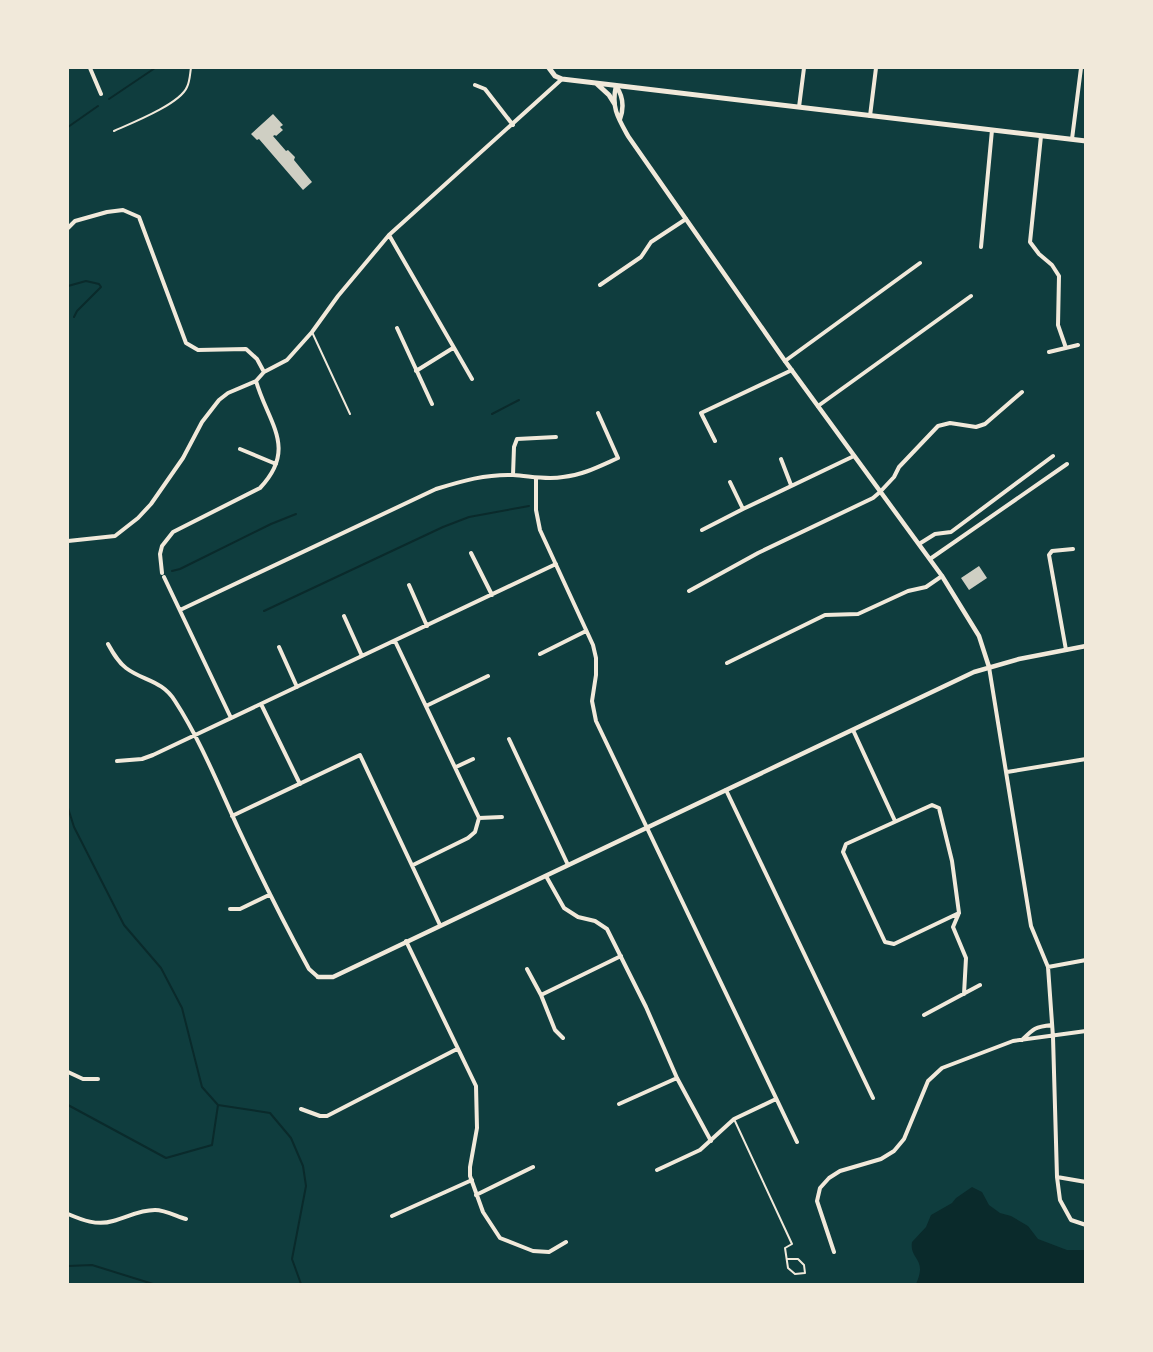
<svg xmlns="http://www.w3.org/2000/svg" width="1153" height="1352" font-family="'Work Sans',sans-serif">
	<style>
		.water { fill: #0a2a2b }
		.lines { fill: none; stroke-linecap: round; stroke-linejoin: round }
		.stream { stroke: #0a2a2b; stroke-width: 2 }
		.building { fill: #cfcfc3 }
		.service { stroke: #f1e9da; stroke-width: 2 }
		.minor { stroke: #f1e9da; stroke-width: 4 }
		.tertiary { stroke: #f1e9da; stroke-width: 4.5 }
		.secondary { stroke: #f1e9da; stroke-width: 5 }
	</style>
	<rect width="100%" height="100%" fill="#0f3d3e"/>
	<path class="water" d="M972,1187L982,1192L989,1205L1000,1213L1011,1216L1028,1226L1038,1239L1067,1250H1085V1284H916C928,1258 909,1260 912,1242L926,1227L931,1215L952,1203L956,1198Z"/>
	<g class="lines">
		<path class="stream" d="M109,99L155,68
			M68,127L98,106
			M68,286L86,281L99,284L101,287L77,311L74,317
			M492,414L519,400
			M172,571L180,569L271,524L296,514
			M264,611L443,527L469,517L529,506
			M68,808L74,827L124,925L161,968L182,1008L202,1087L218,1105L270,1113L291,1138L303,1166L306,1186L292,1259L301,1284
			M68,1105L166,1158L212,1145L218,1105
			M68,1266L92,1265L153,1284"/>
	</g>
	<path class="building" d="M273,114L283,125L280,127L283,130L276,136L275,135L273,136L286,151L288,150L295,157L294,160L312,182L303,190L259,139L257,140L251,134Z
		M979,566L987,578L969,590L961,578Z"/>
	<g class="lines">
		<path class="service" d="M114,131C132,123 180,104 187,87C190,81 190,73 191,68
			M312,332L350,414
			M734,1119L792,1244L785,1248L788,1268L795,1274L805,1273L804,1265L798,1259H787"/>
		<path class="minor" d="M90,68L101,94
			M475,85L485,89L513,125
			M799,107L804,68
			M870,116L876,68
			M1041,136L1030,242L1039,254L1052,265L1059,276L1058,325L1066,348
			M1072,139L1081,68
			M68,228L75,221L107,212L123,210L139,217L186,343L198,350L246,349L257,359L264,372
			M389,235L472,379
			M981,247L992,130
			M600,285L641,257L651,242L686,219
			M397,328L432,404
			M1049,352L1078,345
			M785,361L920,263
			M416,371L453,348
			M818,406L971,296
			M715,441L701,413L792,370
			M240,449L276,464
			M781,459L791,485
			M513,475L514,447L517,439L556,437
			M536,478V510L540,530L593,645L596,658V675L592,701L596,721L797,1142
			M730,482L743,509
			M702,530L743,509L854,456
			M68,541L115,536L138,518L151,504L183,458L202,422L219,400L228,393L256,381L264,372L287,360L312,332L338,296L389,235L562,79
			M919,544L935,534L951,532L1053,456
			M471,553L492,595
			M930,559L1067,464
			M162,573L160,554L162,546L173,532L260,488C298,448 268,423 256,381
			M164,577L231,718
			M409,585L427,626
			M689,591L758,553L873,498L880,492L894,477L899,467L938,426L950,423L976,427L985,424L1022,392
			M180,610L436,489C462,481 486,474 513,475C530,476 546,480 563,477C583,475 600,466 618,458L598,413
			M344,616L362,656
			M395,641L479,818
			M108,644C113,653 118,662 126,668C143,681 162,680 175,701C201,741 219,787 239,830C261,877 284,923 309,969L318,977
			M279,647L297,687
			M1066,650L1049,555L1052,551L1073,549
			M540,654L586,631
			M727,663L825,615L858,614L908,591L926,587L942,576
			M989,667L1031,926L1048,967L1053,1037L1057,1177L1060,1200L1071,1220L1086,1225
			M261,704L300,784
			M426,706L488,676
			M853,730L895,821
			M509,739L568,865
			M117,761L142,759L153,755L556,564
			M456,767L473,759
			M1007,772L1086,759
			M726,790L873,1098
			M232,816L360,755L440,925
			M479,818L502,817
			M413,865L468,838L475,832L479,818
			M546,876L564,908L578,917L595,921L607,929L646,1007L677,1078L711,1141
			M230,909H240L269,895
			M959,913L894,944L885,942L843,852L846,844L932,805L939,808L952,861L959,913L953,927L966,958L964,994
			M406,941L476,1086L477,1128L470,1167V1176L483,1212L500,1238L533,1251L549,1252L566,1242
			M1048,967L1086,960
			M527,969L541,995L555,1030L563,1038
			M541,995L621,956
			M924,1015L980,985
			M1022,1040C1034,1028 1035,1027 1052,1025
			M68,1072L83,1079H98
			M619,1104L677,1078
			M301,1109L320,1116H327L457,1049
			M657,1170L700,1150L734,1119L776,1099
			M1057,1177L1086,1182
			M476,1195L533,1167
			M68,1214C82,1220 97,1226 113,1221C128,1217 139,1210 155,1210C165,1210 176,1216 186,1219
			M392,1216L472,1180
			M834,1252L817,1201L820,1188L829,1178L840,1171L881,1159L894,1151L904,1139L928,1081L942,1068L1013,1041L1086,1031"/>
		<path class="tertiary" d="M616,86C611,107 618,118 628,136L785,361L942,576L979,636L989,667
			M616,86C623,96 624,108 620,119
			M318,977H333L974,672L1019,659L1086,646"/>
		<path class="secondary" d="M549,68L555,76L562,79L1086,141
			M597,84L609,95L614,103"/>
	</g>
	<rect width="1153" height="1352" fill="none" stroke="#f1e9da" stroke-width="138"/>
</svg>
